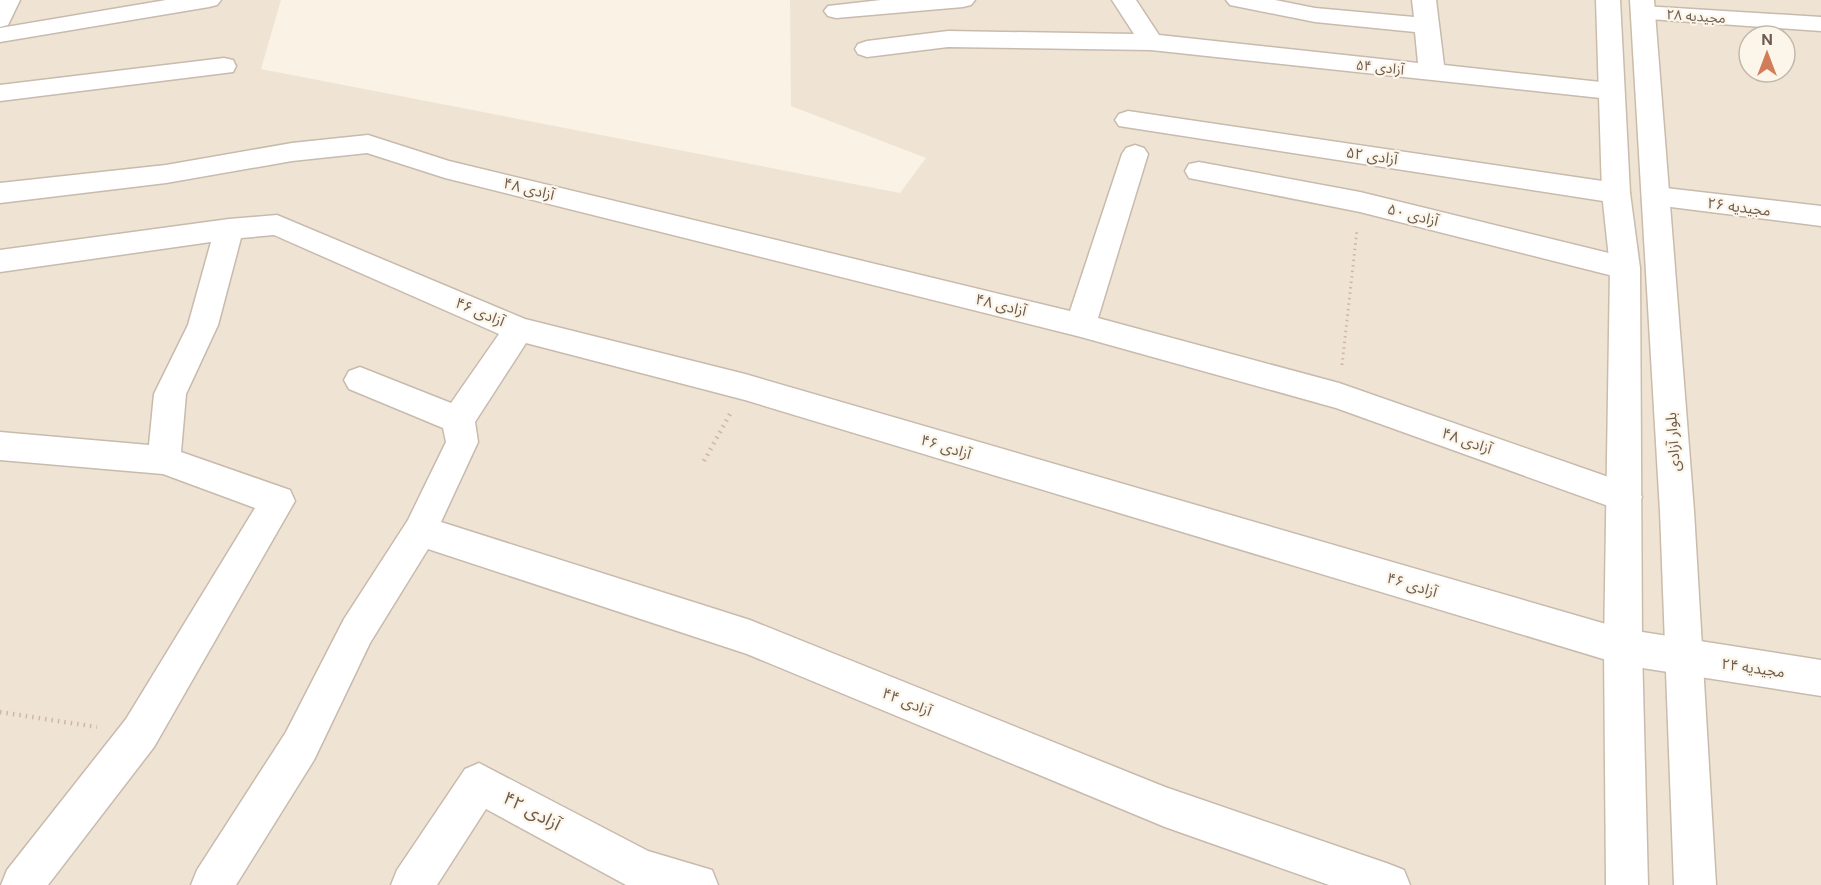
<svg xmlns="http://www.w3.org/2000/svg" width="1821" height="885" font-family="'DM Sans','Noto Sans Arabic',sans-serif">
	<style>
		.residential { fill: #efe4d4; fill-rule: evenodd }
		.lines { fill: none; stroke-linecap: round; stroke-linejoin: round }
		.street-casing { stroke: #c8baad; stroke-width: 3 }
		.secondary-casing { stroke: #cbbbab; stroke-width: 3 }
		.path-far1 { stroke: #ceb7a4; stroke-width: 3; stroke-dasharray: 1.5 4; stroke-linecap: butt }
		.path { stroke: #ceb7a4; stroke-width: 4.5; stroke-dasharray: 1.5 5; stroke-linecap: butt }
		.street { fill: #fff; fill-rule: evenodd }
		.secondary { fill: #fff; fill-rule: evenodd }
		.labels { text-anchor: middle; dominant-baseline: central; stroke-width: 4.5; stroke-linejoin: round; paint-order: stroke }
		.far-street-label { font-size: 14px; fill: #6d5b4e; stroke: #fcf6ea }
		.street-label { font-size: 15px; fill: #6d5b4e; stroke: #fcf6ea }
		.near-street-label { font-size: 18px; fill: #6d5b4e; stroke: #fcf6ea }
	</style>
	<rect width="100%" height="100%" fill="#f9f2e5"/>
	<path class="residential" d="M0,0H281L261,69L900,193L926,158L791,106L790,0H1821V885H0ZM1749,36H1785V72H1749Z"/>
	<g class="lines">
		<defs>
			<path id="street" d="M0,0H20L8,25L0,27Z
				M166,0H221L217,5L209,7L0,42V28Z
				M881,0H975L971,5L963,7L836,18L828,16L824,11L828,6Z
				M1112,0H1136L1159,35L1418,63L1415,32L1315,22L1230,5L1226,0H1275L1315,8L1414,17L1412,0H1436L1444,65L1610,83L1619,85L1623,91L1619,97L1610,99L1151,50L948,47L867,57L858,54L855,49L858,44L867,41L948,31L1134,34Z
				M1643,6L1821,17V31L1635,18L1631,13L1635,8Z
				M224,58L233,60L236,66L233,72L0,101V85Z
				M1128,111L1616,183L1626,186L1630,193L1626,200L1616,203L1119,126L1115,120L1119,114Z
				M368,135L449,161L1070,311L1122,154L1126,148L1135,145L1144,148L1148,154L1098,318L1339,383L1637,487L1642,497L1637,507L1625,512L1336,408L1081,337L445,178L367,153L292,161L166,183L0,203V183L166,165L292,143Z
				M1199,162L1360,192L1625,257L1635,260L1640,268L1635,276L1625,279L1360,212L1189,178L1185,171L1189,164Z
				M1657,187L1821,206V226L1647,204L1643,197L1647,190Z
				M277,215L525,319L745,374L1623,629L1821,660V696L1623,665L745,400L526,343L475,422L478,442L441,522L750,620L1165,787L1389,864L1404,870L1410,885H1329L1165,827L747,654L428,549L370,643L314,760L236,885H191L197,870L286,732L344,619L408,520L446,442L443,428L349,389L344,380L349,371L360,367L451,403L499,334L274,235L241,238L218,325L186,394L181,452L290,490L295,501L154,747L48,885H1L7,870L126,719L255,508L163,474L0,460V432L149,445L154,394L188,325L211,242L0,272V250L229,219Z
				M479,763L648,851L712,870L718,885H626L486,809L437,885H391L397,870L465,769Z"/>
			<path id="secondary" d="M1596,0H1620L1630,193L1640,268L1642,647L1648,885H1606L1604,647L1610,268L1602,193Z
				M1630,0H1654L1694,511L1716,885H1674L1660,511Z"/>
		</defs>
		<use href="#street" class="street-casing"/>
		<use href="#secondary" class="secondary-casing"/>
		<path class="path-far1" d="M1342,365L1357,230"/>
		<path class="path" d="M704,461L730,414
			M0,712L97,727"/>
		<use href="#street" class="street"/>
		<use href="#secondary" class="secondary"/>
	</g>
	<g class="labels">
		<g class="far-street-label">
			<text transform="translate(1696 16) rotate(4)">مجیدیه ۲۸</text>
			<text transform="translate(1380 67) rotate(6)">آزادی ۵۴</text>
		</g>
		<g class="street-label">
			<text transform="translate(1372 156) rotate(8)">آزادی ۵۲</text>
			<text transform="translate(529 189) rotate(14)">آزادی ۴۸</text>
			<text transform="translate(1739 207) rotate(7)">مجیدیه ۲۶</text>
			<text transform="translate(1413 215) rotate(14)">آزادی ۵۰</text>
			<text transform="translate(1001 305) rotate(14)">آزادی ۴۸</text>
			<text transform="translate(480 312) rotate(23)">آزادی ۴۶</text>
			<text transform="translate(1467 441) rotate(19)">آزادی ۴۸</text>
			<text transform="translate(1673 442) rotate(-94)">بلوار آزادی</text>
			<text transform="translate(946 447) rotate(17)">آزادی ۴۶</text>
			<text transform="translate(1412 585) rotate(17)">آزادی ۴۶</text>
			<text transform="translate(1753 668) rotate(8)">مجیدیه ۲۴</text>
			<text transform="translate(907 702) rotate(22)">آزادی ۴۴</text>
		</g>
		<g class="near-street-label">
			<text transform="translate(532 811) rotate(28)">آزادی ۴۲</text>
		</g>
	</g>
	<g transform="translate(1767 54)"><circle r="28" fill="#fcf6ea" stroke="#c3b8ac" stroke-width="1.5"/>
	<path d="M0-4.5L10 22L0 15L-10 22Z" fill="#d27d5a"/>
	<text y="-9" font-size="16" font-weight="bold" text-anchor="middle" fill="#6d5b4e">N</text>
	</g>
</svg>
